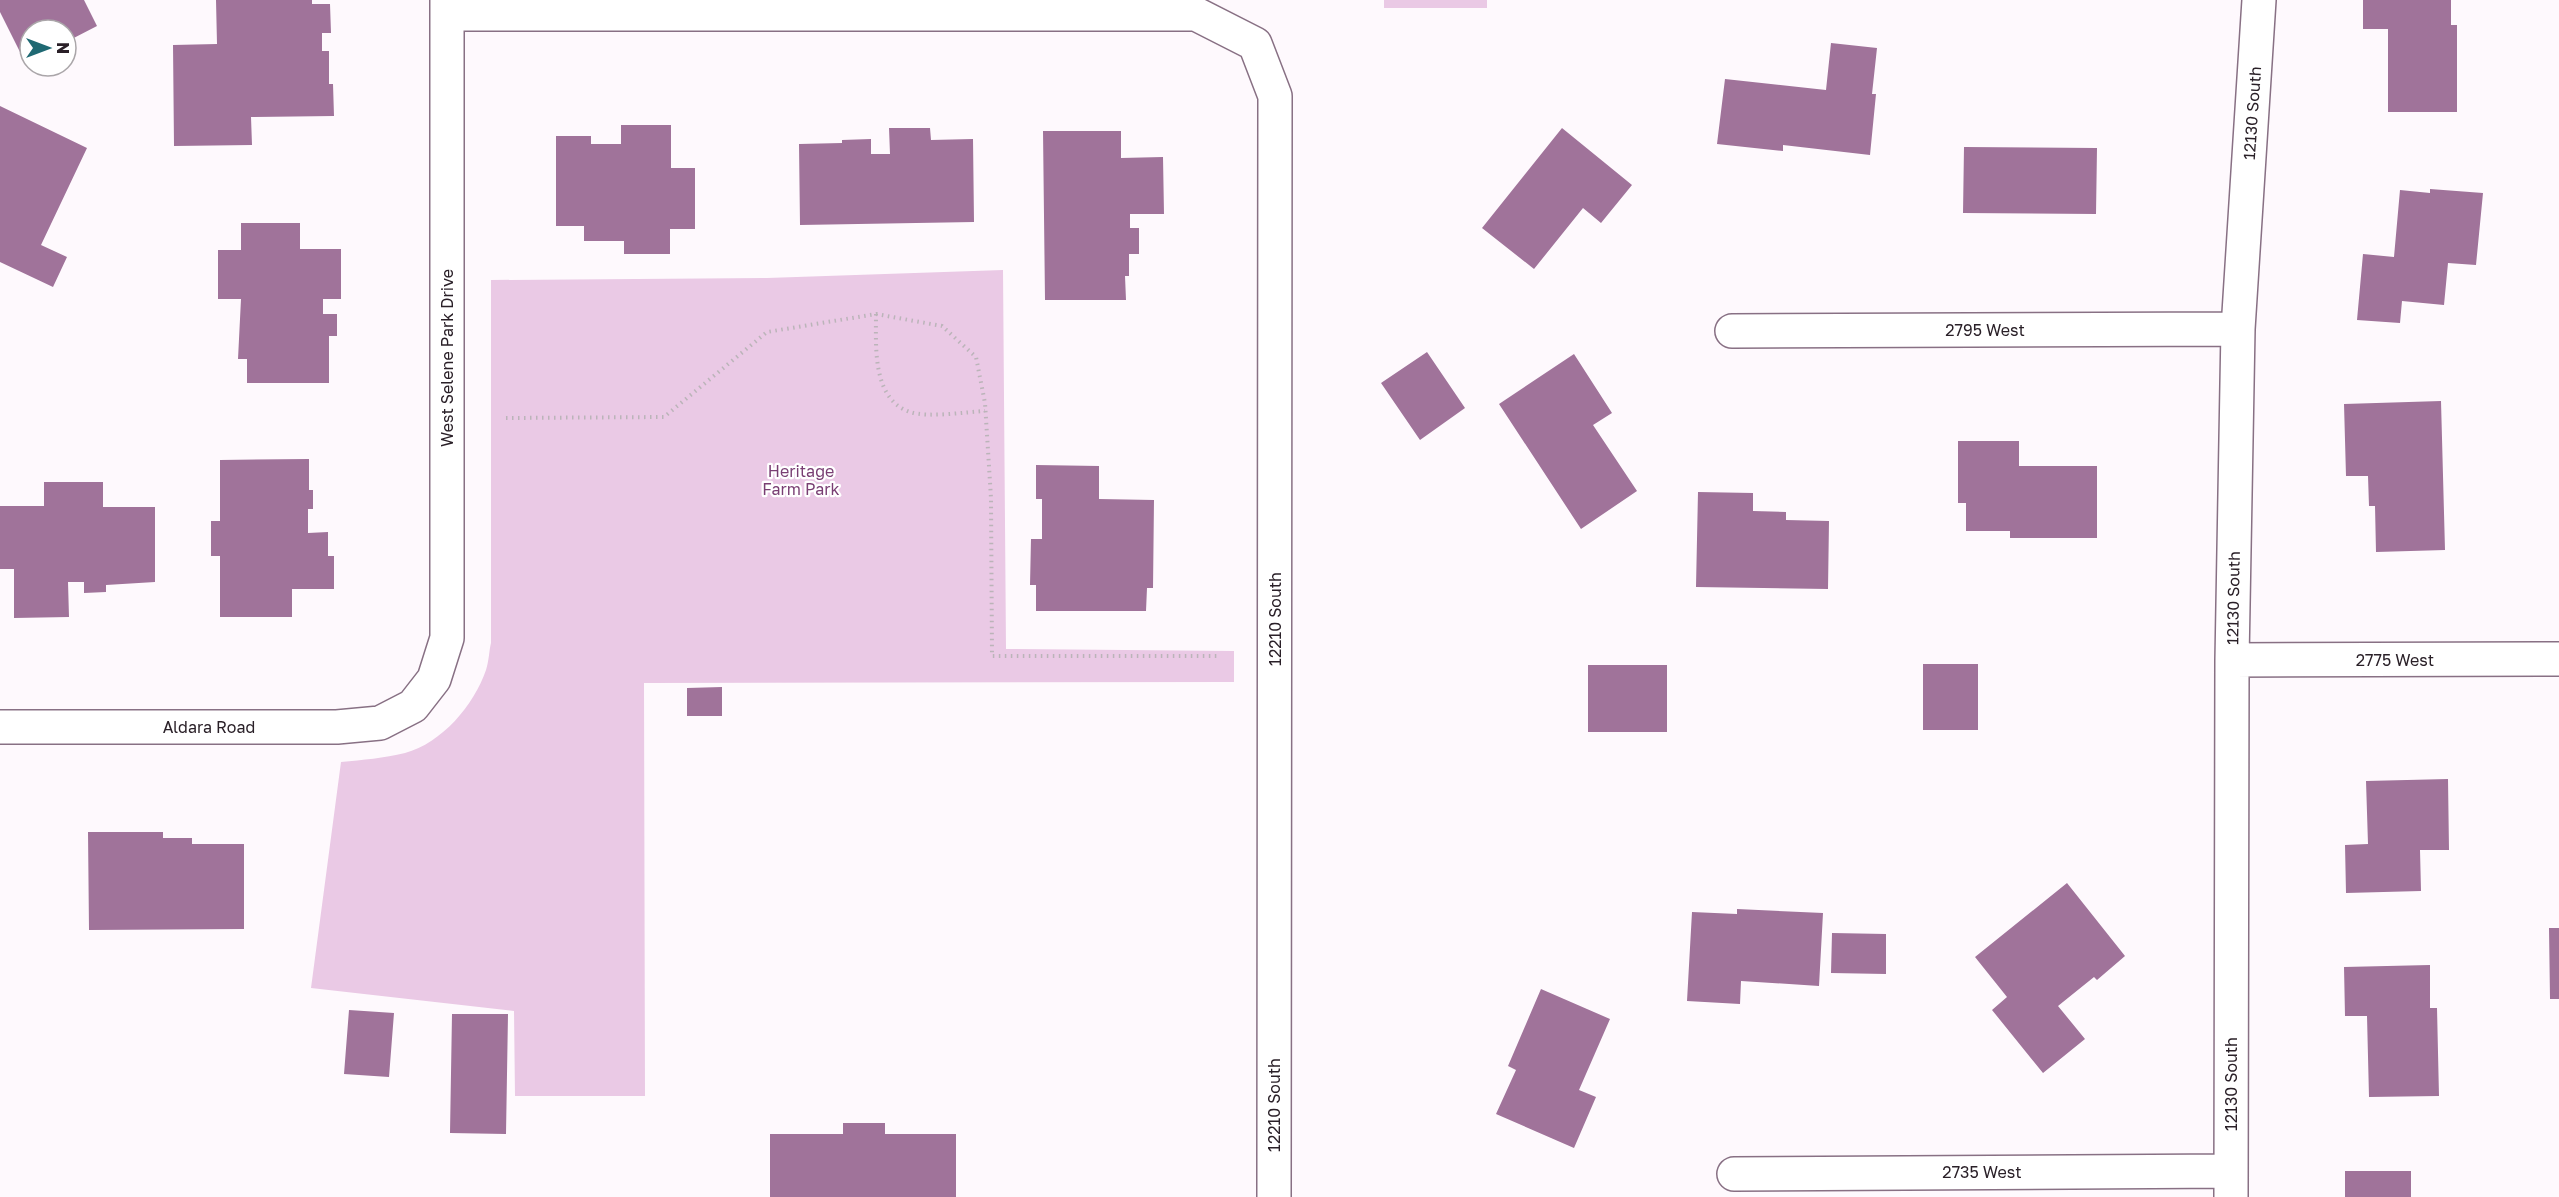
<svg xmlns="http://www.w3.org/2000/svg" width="2559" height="1197" font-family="'Golos Text',sans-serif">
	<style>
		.green { fill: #eac9e5 }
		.building { fill: #a0739a }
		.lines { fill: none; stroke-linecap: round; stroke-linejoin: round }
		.minor-casing { stroke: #887084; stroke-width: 36 }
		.path { stroke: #bbb4b9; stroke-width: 4; stroke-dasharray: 1.5 4.5; stroke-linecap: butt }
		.minor { stroke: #fff; stroke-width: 33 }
		.labels { text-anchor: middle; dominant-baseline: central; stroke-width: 4.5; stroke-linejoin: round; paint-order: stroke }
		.street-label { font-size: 16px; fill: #2a2028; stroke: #fff }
		.park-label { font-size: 16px; fill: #793e73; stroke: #fff }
	</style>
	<rect width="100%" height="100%" fill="#fef9fd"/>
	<path class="green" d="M1384,0H1487V8H1384Z
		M1003,270L1006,649L1234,651V682L644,683L645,1096H515L514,1011L311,988L341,762C363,760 384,758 405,753C442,743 474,705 486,670C489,661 489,651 491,643V280L767,278Z"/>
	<path class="building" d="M0,0H84L97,26L66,42V30H30V54L23,58L0,12Z
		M216,0H312V4H330L331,33H322V51H329V84H333L334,116L251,117L252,145L174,146L173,45L217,44Z
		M2363,0H2451V25H2457V112H2388V29H2363Z
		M1831,43L1877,48L1872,94H1876L1870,155L1783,145V151L1717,144L1725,79L1826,90Z
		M0,106L87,148L41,245L67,257L53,287L0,262Z
		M621,125H671V168H695V229H670V254H624V241H584V226H556V136H591V144H621Z
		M889,128H930L931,140L973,139L974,222L800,225L799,144L842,143V140L871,139V154H890Z
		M1562,128L1632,185L1601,223L1583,208L1534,269L1482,228Z
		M1043,131H1121V158L1163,157L1164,214H1130V228H1139V254H1129V276H1125L1126,300H1045Z
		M1964,147L2097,148L2096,214L1963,213Z
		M2430,189L2483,193L2476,265L2448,263L2444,305L2402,301L2400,323L2357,320L2363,254L2394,257L2400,190L2430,193Z
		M241,223H300V249H341V299H323V314H337V336H329V383H247V359H238L241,299H218V250H241Z
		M1427,352L1465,408L1420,440L1381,383Z
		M1574,354L1612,413L1593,425L1637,491L1581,529L1499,404Z
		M2441,401L2445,550L2376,552L2375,506H2369L2368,476H2346L2344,404Z
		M1958,441H2019V466H2097V538H2010V531H1966V503H1958Z
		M309,459V490H313V509H308V533L328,532V556H334V589H292V617H220V556H211V521H220V460Z
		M1036,465L1099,466V499L1154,500L1153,588H1147L1146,611H1036V585H1030L1031,539H1042V499H1036Z
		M44,482H103V507H155V582L106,585V592L84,593V582H68L69,617L14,618V569H0V506H44Z
		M1698,492L1753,493V511L1786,512V520L1829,521L1828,589L1696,587Z
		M1923,664H1978V730H1923Z
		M1588,665H1667V732H1588Z
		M722,687V716H687V688Z
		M2448,779L2449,850H2420L2421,891L2346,893L2345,845L2368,844L2366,781Z
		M88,832H163V838H192V844H244V929L89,930Z
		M2067,883L2125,956L2097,980L2094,977L2058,1006L2085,1039L2043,1073L1992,1010L2007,997L1975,957Z
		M1737,909L1823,913L1819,986L1741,981L1740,1004L1687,1001L1692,912L1737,914Z
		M2549,928H2559V999H2550Z
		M1832,933L1886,934V974L1831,973Z
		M2430,965V1008H2437L2439,1096L2369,1097L2367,1016H2345L2344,967Z
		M1541,989L1610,1019L1579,1090L1596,1097L1574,1148L1496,1114L1516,1070L1508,1066Z
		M349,1010L394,1013L389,1077L344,1074Z
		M452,1014H508L506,1134L450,1133Z
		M843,1123H885V1134H956V1197H770V1134H843Z
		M2345,1171H2411V1197H2345Z"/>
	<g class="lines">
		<defs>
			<path id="minor" d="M447,14H1196L1255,44L1275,96L1274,1197
				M1732,331L2238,329
				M2232,660L2559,659
				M0,727H337L380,723L413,706L434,679L447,638V0
				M1734,1174L2231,1171
				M2231,1197L2232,660L2238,329L2259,0"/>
		</defs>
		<use href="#minor" class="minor-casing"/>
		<path class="path" d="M876,314C876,347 872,399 910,412C928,418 966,412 985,411
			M506,418L664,417L767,332L876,314L942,326L976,357L985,403L991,498L992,656H1219"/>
		<use href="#minor" class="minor"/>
	</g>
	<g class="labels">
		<g class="street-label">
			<text transform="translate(2252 113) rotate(-86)">12130 South</text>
			<text x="1985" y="330">2795 West</text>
			<text transform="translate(447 358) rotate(-90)">West Selene Park Drive</text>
			<text transform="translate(2233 598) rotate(-89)">12130 South</text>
			<text transform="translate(1275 619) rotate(-90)">12210 South</text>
			<text x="2395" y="660">2775 West</text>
			<text x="209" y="727">Aldara Road</text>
			<text transform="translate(2231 1084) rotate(-90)">12130 South</text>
			<text transform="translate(1274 1105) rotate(-90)">12210 South</text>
			<text x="1982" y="1172">2735 West</text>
		</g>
		<g class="park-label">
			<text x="801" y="471">Heritage<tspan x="801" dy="18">Farm Park</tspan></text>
		</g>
	</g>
	<g transform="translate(48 48) rotate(90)"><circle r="28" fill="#ffffff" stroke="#aaa6a9" stroke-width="1.5"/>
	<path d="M0-4.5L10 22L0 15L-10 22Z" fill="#1f6973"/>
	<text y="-9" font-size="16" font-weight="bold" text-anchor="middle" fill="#2a2028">N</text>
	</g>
</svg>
